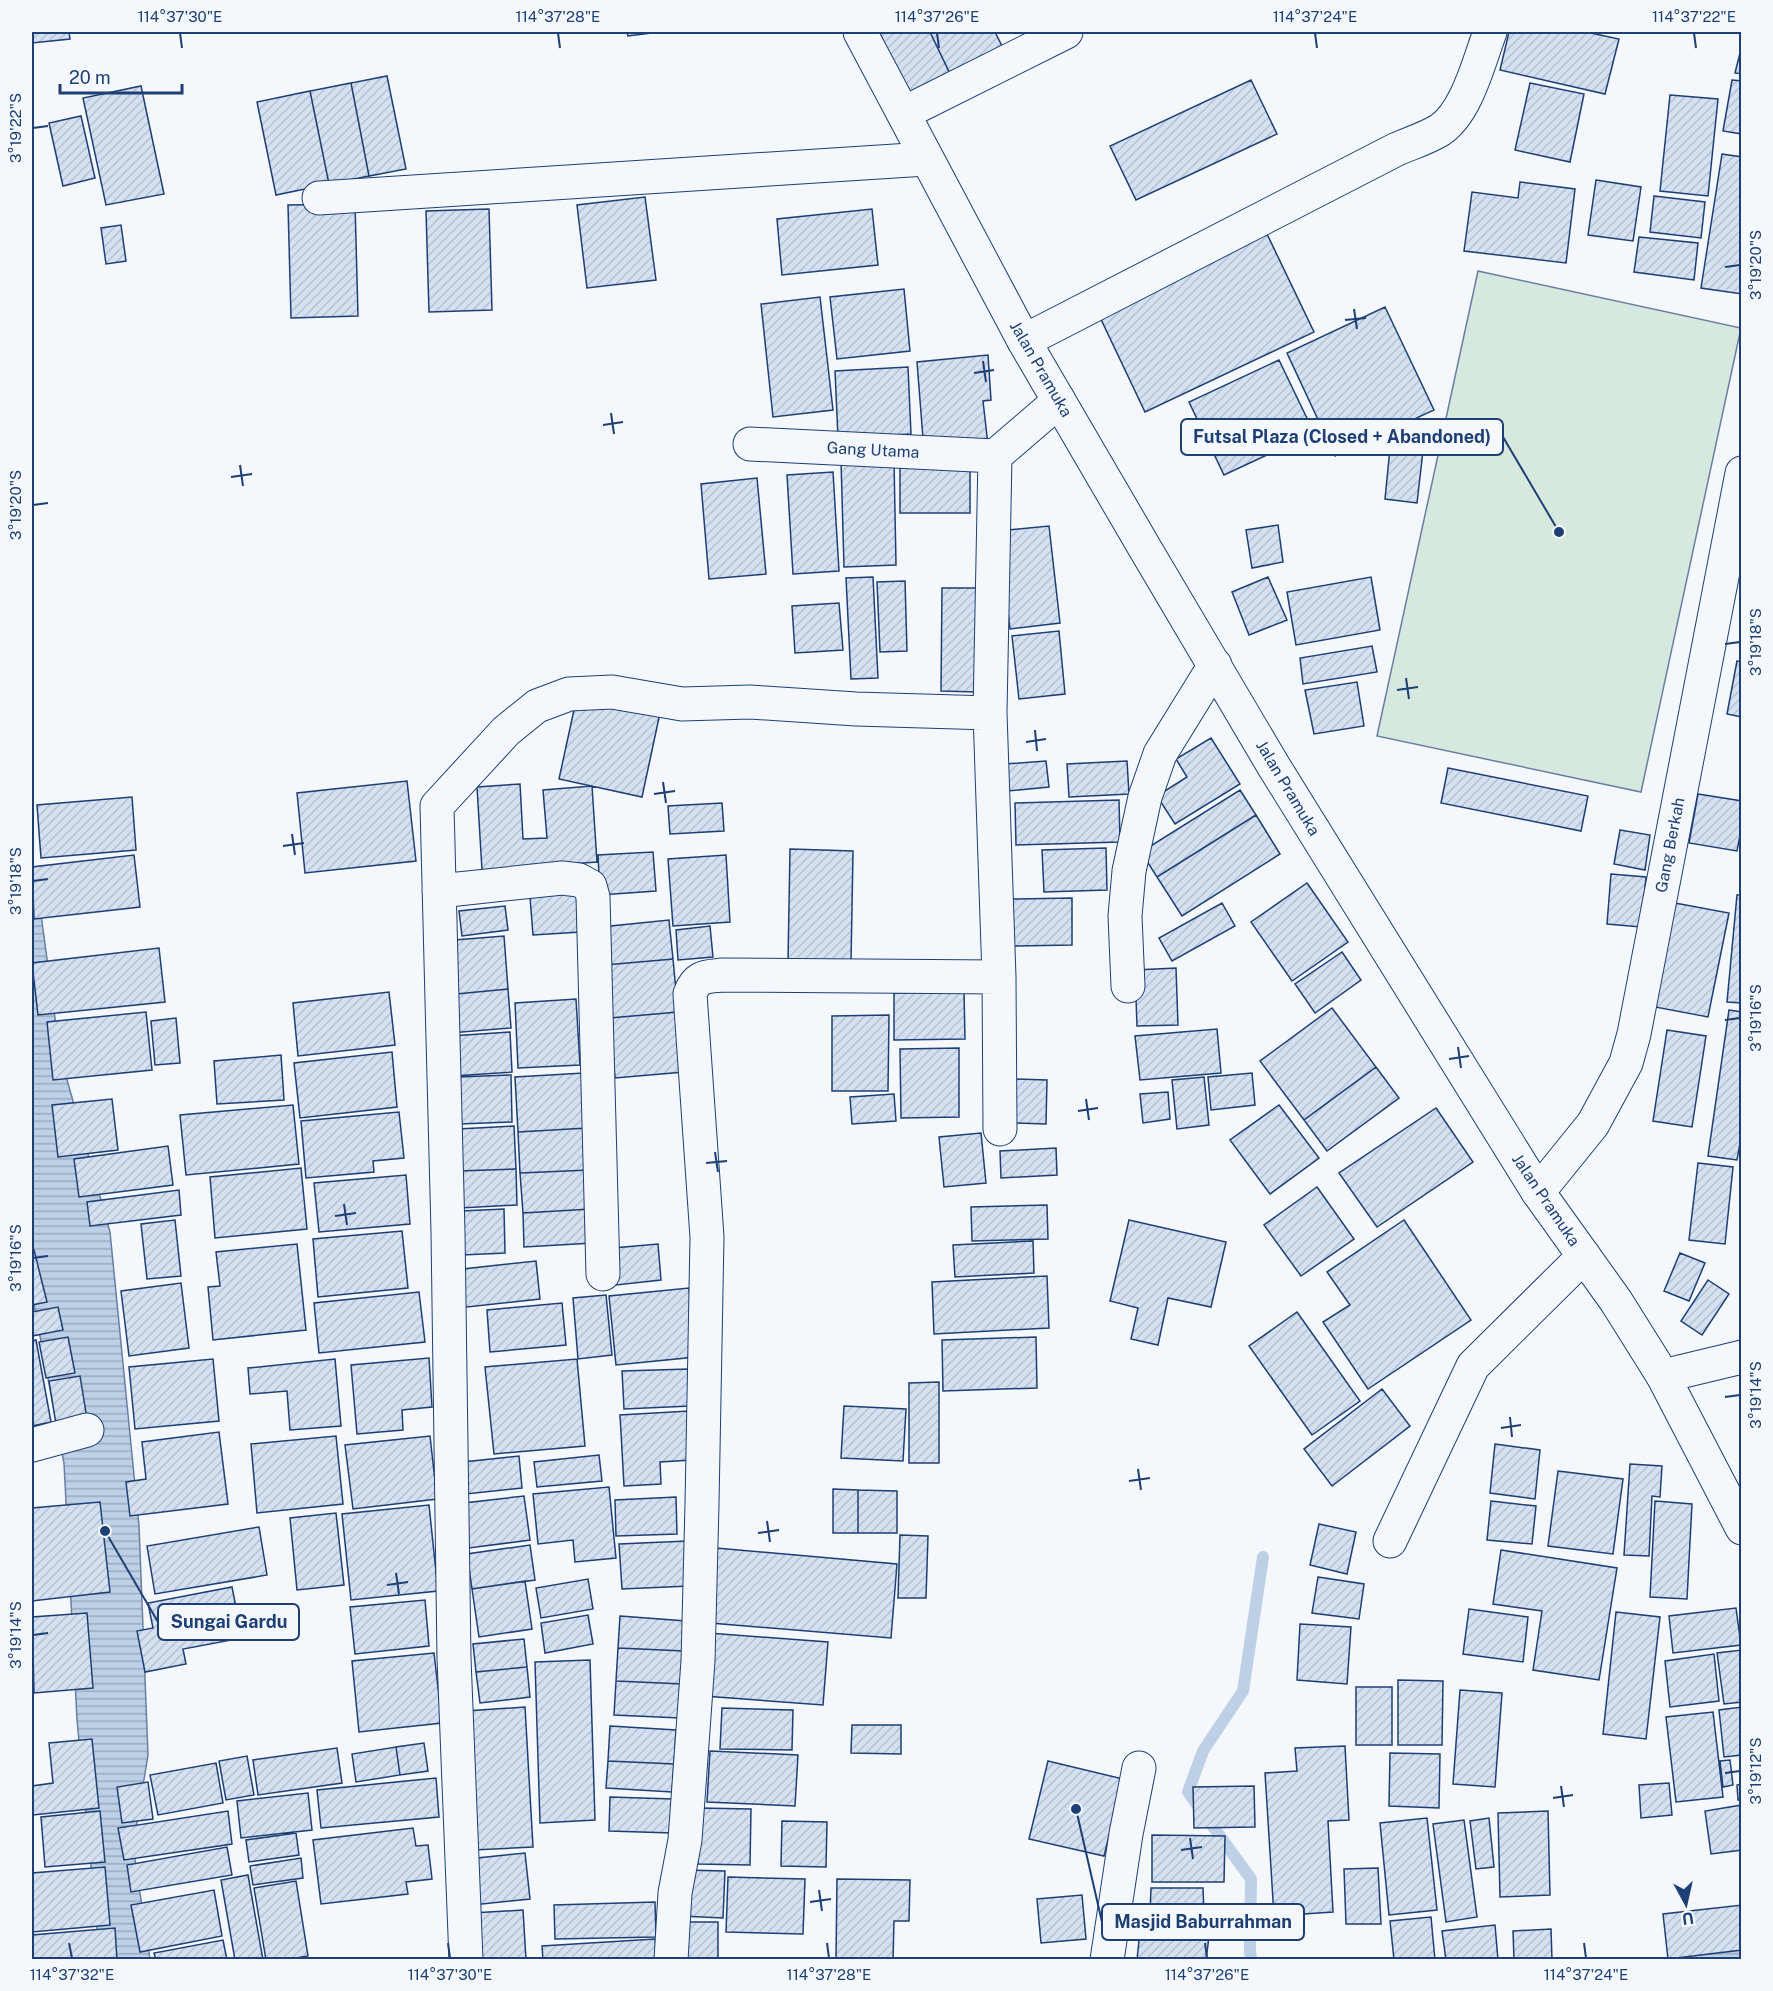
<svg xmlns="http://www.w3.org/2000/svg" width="1773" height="1991" font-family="'Public Sans',sans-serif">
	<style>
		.green { fill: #d7e8df; stroke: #687fa3; stroke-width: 1.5 }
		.water { fill: url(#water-rules); stroke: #687fa3; stroke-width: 1.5 }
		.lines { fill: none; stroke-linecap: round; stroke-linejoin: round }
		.stream { stroke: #bed0e5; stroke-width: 12 }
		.building { fill: url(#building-hatch); stroke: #1d3f73; stroke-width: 1.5 }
		.street-casing { stroke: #1d3f73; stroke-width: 35 }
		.primary-casing { stroke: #1d3f73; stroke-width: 35 }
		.street { stroke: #f4f7fb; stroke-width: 33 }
		.primary { stroke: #f4f7fb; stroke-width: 33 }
		.ticks { fill: none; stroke: #1d3f73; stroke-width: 2 }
		.labels { text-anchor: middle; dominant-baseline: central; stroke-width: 4.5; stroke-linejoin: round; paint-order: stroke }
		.street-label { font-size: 16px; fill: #1d3f73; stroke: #f4f7fb }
		.leader { fill: none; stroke: #1d3f73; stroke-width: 2 }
		.callout-dot { fill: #1d3f73; stroke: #f4f7fb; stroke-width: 2 }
		.callout { fill: #f4f7fb; stroke: #1d3f73; stroke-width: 2 }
		.callout-label { font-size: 18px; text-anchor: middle; font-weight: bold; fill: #1d3f73 }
		.neatline { fill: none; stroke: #1d3f73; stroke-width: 2 }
		.ticks-label { font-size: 15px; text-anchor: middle; fill: #1d3f73 }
	</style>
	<defs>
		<pattern id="water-rules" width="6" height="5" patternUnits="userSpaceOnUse" patternTransform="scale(1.5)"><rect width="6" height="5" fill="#bed0e5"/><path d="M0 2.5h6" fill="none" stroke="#9aaabe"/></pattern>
		<pattern id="building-hatch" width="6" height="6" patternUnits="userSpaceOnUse" patternTransform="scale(1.5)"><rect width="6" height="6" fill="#d5e0f0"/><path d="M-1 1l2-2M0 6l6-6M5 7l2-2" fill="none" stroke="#b6c1d1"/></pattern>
	</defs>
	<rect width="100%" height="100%" fill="#f4f7fb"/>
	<path class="green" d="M1478,271L1741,328L1641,792L1377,736Z"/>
	<path class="water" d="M32,876L37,885L60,1055L110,1232L139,1526L148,1755L133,1847L150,1959H100L77,1720L64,1463L32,1294Z
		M1741,1945V1959H1666Z"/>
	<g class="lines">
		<path class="stream" d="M1251,1960L1250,1951L1251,1879L1188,1792L1203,1751L1243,1691L1263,1557"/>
	</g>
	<path class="building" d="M32,32H69L70,39L32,43Z
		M627,32H660L628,36Z
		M879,32H930L952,78L910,97Z
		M930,32H995L1005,52L952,78Z
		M1509,32H1586L1619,39L1605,94L1500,70Z
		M1742,45V74L1735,73Z
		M387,76L406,169L369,176L351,83Z
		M1251,80L1277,134L1136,200L1110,146Z
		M1732,80L1742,81V134L1723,131Z
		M351,83L369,176L329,184L310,91Z
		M1530,83L1584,94L1570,162L1515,150Z
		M141,86L164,194L106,205L83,98Z
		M310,91L329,184L276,195L257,102Z
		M1670,95L1718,99L1708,196L1660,191Z
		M81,116L95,178L63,186L49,123Z
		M1722,154L1742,157V294L1701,288Z
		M1596,180L1641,187L1633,241L1588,235Z
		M1520,182L1575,189L1566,263L1464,251L1472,192L1518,198Z
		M1654,196L1705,202L1701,238L1650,232Z
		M645,197L656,280L587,288L577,205Z
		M355,204L358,316L291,318L288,205Z
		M489,209L492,310L429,312L426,211Z
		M872,209L878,265L782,275L777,219Z
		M121,225L126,261L106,264L101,228Z
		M1267,234L1314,332L1145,412L1098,313Z
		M1639,237L1698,243L1694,280L1634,272Z
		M904,289L910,351L837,359L830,297Z
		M820,297L833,410L773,417L761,304Z
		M1385,307L1434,410L1335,456L1287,353Z
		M988,355L991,400L983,401L988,445L924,451L917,362Z
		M1279,360L1314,433L1224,475L1189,402Z
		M908,367L911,434L838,438L835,371Z
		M1391,438L1424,442L1417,503L1385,499Z
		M841,461H894L896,565L844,567Z
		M900,468H970V513H900Z
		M833,472L839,571L793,574L787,475Z
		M757,478L766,574L709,579L701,484Z
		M1278,525L1283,562L1252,568L1246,530Z
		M1049,526L1060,623L1010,629L999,531Z
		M873,577L878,678L851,679L846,578Z
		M1268,577L1287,620L1249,635L1232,592Z
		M1371,577L1380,630L1296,645L1287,592Z
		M905,581L907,651L880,652L877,582Z
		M942,588H979L977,692L941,691Z
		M839,603L843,650L795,653L792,606Z
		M1059,631L1065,694L1019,699L1012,636Z
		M1372,646L1377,672L1303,684L1300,658Z
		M1737,661L1742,662V717L1727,714Z
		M1357,682L1364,726L1314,734L1305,690Z
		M577,696L660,713L642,797L559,779Z
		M1211,738L1240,784L1175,824L1157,796L1187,777L1176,759Z
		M1046,761L1049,787L1008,791L1005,764Z
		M1127,761L1129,794L1069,797L1067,764Z
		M1448,768L1588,796L1581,831L1441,803Z
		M407,781L416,861L305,873L297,793Z
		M520,784L523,839L547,838L543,790L592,786L597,862L482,870L477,787Z
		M1240,790L1256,815L1157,877L1141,852Z
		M1698,794L1742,801V825L1737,851L1689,843Z
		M132,797L136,850L41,858L37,805Z
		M1119,800L1120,842L1016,845L1015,803Z
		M722,803L724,831L670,834L668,806Z
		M1256,815L1280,854L1182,916L1157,877Z
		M1620,830L1650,835L1645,870L1614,864Z
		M1106,848L1107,890L1044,892L1042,850Z
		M790,849L853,851L851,963L788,962Z
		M653,852L656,891L600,895L598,855Z
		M134,855L140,907L34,919L32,867Z
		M726,855L730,922L673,926L668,859Z
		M1611,874L1646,877L1641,927L1607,924Z
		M1307,883L1348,942L1292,981L1251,922Z
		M578,893L581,932L533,935L530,897Z
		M1737,895H1742V1003L1727,1002Z
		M1072,898V945L1012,946V899Z
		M1222,903L1235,926L1172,961L1159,938Z
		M1675,903L1729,913L1708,1017L1655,1007Z
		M505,906L508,930L462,936L459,911Z
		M669,920L673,959L605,965L601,927Z
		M710,926L713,957L678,960L676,930Z
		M504,936L508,989L446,995L442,941Z
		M159,948L165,1002L38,1015L32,963Z
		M1342,952L1361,980L1315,1013L1295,984Z
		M673,959L678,1012L610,1018L605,965Z
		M1176,968L1178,1025L1137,1026L1135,970Z
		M508,989L511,1028L450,1033L446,995Z
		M389,992L395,1045L298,1056L293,1003Z
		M964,992L965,1039L894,1040V993Z
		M576,999L580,1065L518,1068L515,1003Z
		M1332,1008L1376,1067L1304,1120L1260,1061Z
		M1729,1010L1742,1012V1132L1737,1160L1708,1156Z
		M146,1012L152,1070L53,1080L47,1022Z
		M678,1012L684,1072L615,1078L610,1018Z
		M889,1015L888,1091H832V1016Z
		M176,1018L180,1063L155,1065L151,1021Z
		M1217,1029L1221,1073L1140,1080L1135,1036Z
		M1667,1030L1706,1036L1692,1127L1653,1121Z
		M510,1032L512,1072L453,1076L451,1036Z
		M959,1048V1117L901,1118L900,1049Z
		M392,1052L397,1107L300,1118L294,1063Z
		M281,1055L284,1100L217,1104L214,1061Z
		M1376,1067L1399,1098L1327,1151L1304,1120Z
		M584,1073L587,1128L518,1132L515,1077Z
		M1252,1073L1255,1105L1211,1110L1208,1077Z
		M511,1075L512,1122L460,1124L458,1077Z
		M1204,1077L1209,1125L1177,1129L1172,1080Z
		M1014,1079L1047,1080L1046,1124L1013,1123Z
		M1168,1092L1170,1119L1143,1123L1140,1094Z
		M894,1094L896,1121L852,1124L850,1097Z
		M112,1099L118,1150L58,1157L52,1105Z
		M293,1105L299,1164L186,1175L180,1115Z
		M1279,1105L1319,1158L1270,1194L1230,1140Z
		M1436,1108L1473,1162L1377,1227L1339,1173Z
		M399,1112L404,1158L373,1161L374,1172L306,1178L301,1121Z
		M514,1126L516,1169L459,1171L458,1129Z
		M587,1128L589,1170L520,1173L518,1132Z
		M981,1133L986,1183L944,1187L939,1137Z
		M168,1146L173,1185L79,1197L74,1159Z
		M1056,1148L1057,1175L1001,1178L1000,1151Z
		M1698,1163L1733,1167L1725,1244L1689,1240Z
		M301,1168L307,1229L215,1238L210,1177Z
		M516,1169L517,1205L460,1208L459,1171Z
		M589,1170L591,1209L523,1213L520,1173Z
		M406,1175L410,1224L319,1232L314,1183Z
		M1317,1187L1354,1239L1301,1276L1264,1225Z
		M179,1190L181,1215L90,1226L87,1202Z
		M1047,1205L1048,1239L972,1241L971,1207Z
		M504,1209L505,1253L462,1255L461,1211Z
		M591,1209L593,1243L524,1247L523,1213Z
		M175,1220L181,1276L147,1279L141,1224Z
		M1129,1220L1226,1242L1211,1307L1168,1298L1158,1345L1131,1339L1138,1308L1110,1301Z
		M1404,1220L1471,1320L1368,1389L1323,1322L1350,1305L1327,1272Z
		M402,1231L408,1288L318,1297L313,1239Z
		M1033,1241L1034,1273L955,1277L953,1245Z
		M297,1244L306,1330L213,1340L208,1287L220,1286L216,1252Z
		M658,1244L661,1280L616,1285L613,1248Z
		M32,1250H34L47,1302L32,1305Z
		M1680,1253L1705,1263L1689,1301L1664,1291Z
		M536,1261L540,1299L458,1308L454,1270Z
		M1047,1276L1049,1328L934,1334L932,1282Z
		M1708,1280L1729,1294L1702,1335L1681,1321Z
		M181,1283L189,1348L129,1356L121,1291Z
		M689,1288L696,1357L616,1365L609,1296Z
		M419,1292L425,1342L319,1353L314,1303Z
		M606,1295L612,1355L578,1359L573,1298Z
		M562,1303L566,1345L490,1352L487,1310Z
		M58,1307L63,1330L32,1336V1312Z
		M1297,1312L1360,1401L1312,1435L1249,1346Z
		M68,1337L75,1373L46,1378L39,1342Z
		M1036,1337L1037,1388L943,1391L942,1340Z
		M36,1340L51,1422L32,1426V1341Z
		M429,1358L432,1407L402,1410L403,1430L357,1434L351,1365Z
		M213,1359L219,1421L135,1429L129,1367Z
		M335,1359L341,1426L290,1430L287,1391L250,1394L248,1368Z
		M577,1359L585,1446L494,1454L485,1367Z
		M689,1369L690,1406L624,1409L622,1371Z
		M80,1376L88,1425L57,1430L49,1381Z
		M939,1382V1463H909V1383Z
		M1382,1389L1410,1426L1332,1486L1304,1449Z
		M844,1406L906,1409L903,1461L841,1458Z
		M689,1411L692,1460L660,1462L661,1484L624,1486L620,1415Z
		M219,1432L228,1504L130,1516L126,1482L146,1479L142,1442Z
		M336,1436L343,1504L257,1513L251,1444Z
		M430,1436L437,1499L353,1509L345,1445Z
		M1495,1444L1540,1450L1535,1499L1490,1493Z
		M599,1455L602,1481L537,1487L534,1462Z
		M519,1456L522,1488L466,1494L463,1462Z
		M1630,1464L1662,1466L1660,1497L1652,1496L1649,1556L1624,1555Z
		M1558,1471L1623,1479L1613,1554L1548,1546Z
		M609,1487L616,1558L575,1562L573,1540L538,1544L533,1494Z
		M833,1489L858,1490V1533H833Z
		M858,1490L897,1491V1533H858Z
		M524,1496L530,1540L469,1548L464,1503Z
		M676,1497L677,1534L616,1536L615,1500Z
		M1491,1501L1536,1506L1532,1544L1487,1540Z
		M1655,1501L1692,1504L1687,1599L1650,1597Z
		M100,1502L110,1592L32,1601V1508Z
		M429,1505L438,1591L351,1600L342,1514Z
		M336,1513L344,1585L297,1590L290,1518Z
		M1319,1524L1356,1532L1347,1574L1310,1565Z
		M259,1527L267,1575L155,1594L147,1546Z
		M900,1535L928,1536L926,1598H898Z
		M687,1541L689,1586L622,1589L619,1544Z
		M530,1545L535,1580L472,1589L467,1554Z
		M716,1548L897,1564L891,1638L710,1623Z
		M1501,1550L1617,1568L1599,1680L1533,1670L1542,1611L1493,1604Z
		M1318,1577L1364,1584L1359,1619L1312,1613Z
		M588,1579L593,1609L541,1618L536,1588Z
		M525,1581L532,1629L479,1637L472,1589Z
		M232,1587L242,1638L183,1649L186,1664L145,1672L137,1631L153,1628L148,1603Z
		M425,1600L429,1646L355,1654L350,1607Z
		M1736,1608L1741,1645L1673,1653L1669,1616Z
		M1469,1609L1528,1617L1523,1662L1463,1654Z
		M1616,1612L1660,1617L1646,1739L1603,1734Z
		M87,1613L93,1688L34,1693L32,1617Z
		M588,1615L593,1644L545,1653L541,1623Z
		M620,1616L686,1621L684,1651L618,1648Z
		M1300,1624L1351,1627L1347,1684L1297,1680Z
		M708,1633L828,1642L823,1705L704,1696Z
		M524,1639L527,1667L476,1672L473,1644Z
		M618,1648L684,1651L682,1684L616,1681Z
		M1742,1650V1702L1724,1704L1717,1653Z
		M434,1653L442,1723L359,1732L352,1661Z
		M1714,1654L1719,1701L1670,1707L1665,1661Z
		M590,1660L595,1820L540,1823L535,1662Z
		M527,1667L530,1697L480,1703L476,1672Z
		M1398,1680L1443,1681L1442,1745H1398Z
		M616,1681L682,1684L680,1718L614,1715Z
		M1356,1687H1392V1745H1356Z
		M1460,1690L1502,1693L1495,1787L1453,1784Z
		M525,1707L533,1847L473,1850L465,1711Z
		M1742,1707V1755L1724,1757L1719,1710Z
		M722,1708L793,1710L792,1750L720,1749Z
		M1713,1712L1723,1797L1676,1802L1666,1717Z
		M852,1725H901V1754L851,1753Z
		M610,1726L676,1730L674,1764L608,1761Z
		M92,1739L99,1808L33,1815L32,1786L53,1783L49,1743Z
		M424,1743L428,1771L400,1775L396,1747Z
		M1345,1746L1349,1820L1328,1821L1333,1912L1274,1916L1265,1773L1297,1771L1295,1748Z
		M396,1747L400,1775L356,1782L352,1754Z
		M337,1748L342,1783L258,1795L253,1760Z
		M710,1751L798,1755L795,1806L707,1802Z
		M1390,1753L1440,1754L1439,1808L1389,1806Z
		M247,1756L254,1795L226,1800L219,1761Z
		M1730,1760L1733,1785L1723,1787L1720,1761Z
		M608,1761L674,1764L672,1792L606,1788Z
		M1048,1761L1123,1779L1104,1856L1029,1839Z
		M216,1763L223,1803L158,1815L150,1775Z
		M436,1778L439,1817L321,1828L317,1790Z
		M148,1782L153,1819L122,1823L117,1787Z
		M1669,1783L1672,1815L1641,1818L1639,1785Z
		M1742,1784V1800H1738L1737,1785Z
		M1254,1786L1255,1827L1194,1828L1193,1787Z
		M308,1793L312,1830L241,1838L237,1801Z
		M610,1797L673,1799L672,1833L609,1831Z
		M1742,1805V1850L1711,1854L1705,1811Z
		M699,1808L751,1809L750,1865L698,1864Z
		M100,1811L105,1862L45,1867L41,1817Z
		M228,1811L232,1844L124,1860L118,1828Z
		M1548,1811L1550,1895L1500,1897L1498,1813Z
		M1427,1818L1437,1910L1389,1915L1380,1823Z
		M1489,1818L1494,1867L1476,1869L1470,1821Z
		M1464,1820L1477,1917L1446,1922L1433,1824Z
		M782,1821L827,1822L826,1867L781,1866Z
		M413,1828L416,1846L428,1845L432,1879L406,1882L408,1894L321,1904L313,1840Z
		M296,1833L299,1855L249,1862L246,1840Z
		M1152,1835L1225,1836L1224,1882H1152Z
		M227,1847L232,1875L131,1892L127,1865Z
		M525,1853L530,1899L473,1905L468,1859Z
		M301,1858L303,1878L253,1885L250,1866Z
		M105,1867L110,1925L32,1932V1873Z
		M1378,1868L1381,1924H1346L1344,1869Z
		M683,1870L725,1871L723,1918L681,1916Z
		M248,1875L263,1960H235L221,1880Z
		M728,1877L805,1879L803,1934L726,1932Z
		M837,1879L910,1880L909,1921H894L893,1960H836Z
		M296,1881L308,1956L284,1960H266L254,1888Z
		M1151,1888H1203L1204,1914H1150Z
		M214,1890L222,1936L140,1952L131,1905Z
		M1082,1895L1086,1939L1041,1943L1037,1899Z
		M655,1902L656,1937L555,1939L554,1905Z
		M1742,1905V1950L1668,1959L1663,1914Z
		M523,1910L526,1960H475L472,1913Z
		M1431,1917L1435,1960H1394L1390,1921Z
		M1141,1921L1210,1929L1206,1960H1137Z
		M677,1922H718V1960H677Z
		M1495,1925L1498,1960H1446L1442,1931Z
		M115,1928L117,1960H33L32,1935Z
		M1551,1929L1552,1960H1514L1513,1931Z
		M655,1939L657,1960H543L542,1946Z
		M223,1940L227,1960H156L154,1953Z"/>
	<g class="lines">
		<defs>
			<path id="street" d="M904,113L1066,32
				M319,198L926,159
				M1024,341L1397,149C1411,143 1427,138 1440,130C1467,112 1479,61 1490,32
				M750,444L995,456
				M439,891L562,878L579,880L590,886L593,897L603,1274
				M1128,986L1125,916L1129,871L1145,797L1160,754L1215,665
				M1000,1129L999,977L990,713L995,456L1059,401
				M1538,1192L1593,1124L1626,1063L1634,1034L1742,473
				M1663,1376L1742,1357
				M32,1445L87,1430
				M1390,1541L1473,1366L1584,1256
				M466,1960L454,1658L448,1232L437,806L506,731L537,706L569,694L612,692L682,704L750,702L856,709L990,713
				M671,1960L675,1893L685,1840L698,1661L702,1504L707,1237L690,994C697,975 706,977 723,975L999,977
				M1107,1960L1126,1834L1139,1768"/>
			<path id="primary" d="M860,32L1024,341L1143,545L1273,765L1538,1192L1616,1301L1663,1376L1742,1528"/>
		</defs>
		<use href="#street" class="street-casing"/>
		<use href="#primary" class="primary-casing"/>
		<use href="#street" class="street"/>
		<use href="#primary" class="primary"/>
	</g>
	<path class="ticks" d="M180,33L182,48M558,33L560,48M937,33L939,48M1315,33L1317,48M1694,33L1696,48M33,128L48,126M1725,267L1740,265M1354,309L1357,329M1345,320L1366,318M983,361L986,382M974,373L994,370M611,413L614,434M603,425L623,422M240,465L243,486M231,477L252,474M33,505L48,503M1725,644L1740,642M1406,678L1409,699M1397,690L1418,687M1035,730L1037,751M1026,742L1046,739M663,782L666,803M654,794L675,791M292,834L295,855M283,846L304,843M33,881L48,879M1725,1020L1740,1018M1458,1047L1461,1068M1449,1059L1469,1056M1086,1099L1089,1120M1078,1111L1098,1108M715,1152L718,1172M706,1163L727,1161M344,1204L347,1225M335,1216L356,1213M33,1258L48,1256M1725,1397L1740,1395M1510,1417L1512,1437M1501,1428L1521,1425M1138,1469L1141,1490M1129,1481L1150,1478M767,1521L770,1542M758,1533L779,1530M396,1573L399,1594M387,1585L408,1582M33,1635L48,1633M1725,1773L1740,1771M1561,1786L1564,1807M1553,1798L1573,1795M1190,1838L1193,1859M1181,1850L1202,1847M819,1890L822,1911M810,1902L831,1899M69,1943L72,1958M448,1943L450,1958M827,1943L829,1958M1205,1943L1207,1958M1584,1943L1586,1958"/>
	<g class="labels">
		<g class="street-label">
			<text transform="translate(1041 369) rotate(60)">Jalan Pramuka</text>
			<text transform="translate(873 450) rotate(3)">Gang Utama</text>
			<text transform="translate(1288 788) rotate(59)">Jalan Pramuka</text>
			<text transform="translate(1670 845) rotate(-79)">Gang Berkah</text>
			<text transform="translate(1546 1200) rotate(56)">Jalan Pramuka</text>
		</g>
	</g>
	<path class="leader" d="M1559 532L1503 437M105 1531L158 1622M1076 1809L1102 1922"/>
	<g class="callout-dot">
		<circle cx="1559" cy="532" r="6"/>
		<circle cx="105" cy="1531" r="6"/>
		<circle cx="1076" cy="1809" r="6"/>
	</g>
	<g class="callout">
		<rect x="1181" y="419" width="322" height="36" rx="6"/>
		<rect x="158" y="1604" width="141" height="36" rx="6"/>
		<rect x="1102" y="1904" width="202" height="36" rx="6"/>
	</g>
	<g class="callout-label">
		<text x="1342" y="443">Futsal Plaza (Closed + Abandoned)</text>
		<text x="229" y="1628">Sungai Gardu</text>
		<text x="1203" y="1928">Masjid Baburrahman</text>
	</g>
	<rect width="1773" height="1991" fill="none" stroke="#f4f7fb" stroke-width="66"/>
	<g transform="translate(1686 1904) rotate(172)" stroke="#f4f7fb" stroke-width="4.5" paint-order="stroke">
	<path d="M0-4.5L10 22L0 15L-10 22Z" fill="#1d3f73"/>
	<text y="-9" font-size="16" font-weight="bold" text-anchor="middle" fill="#1d3f73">U</text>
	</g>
	<path d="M60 84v9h122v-9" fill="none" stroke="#1d3f73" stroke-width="3"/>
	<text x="69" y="84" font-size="18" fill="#1d3f73" stroke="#f4f7fb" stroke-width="4.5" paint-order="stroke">20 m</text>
	<rect x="33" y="33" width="1707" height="1925" class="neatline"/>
	<g class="ticks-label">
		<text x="180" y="22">114°37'30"E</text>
		<text x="558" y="22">114°37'28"E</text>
		<text x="937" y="22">114°37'26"E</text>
		<text x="1315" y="22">114°37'24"E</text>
		<text x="1694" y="22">114°37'22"E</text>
		<text transform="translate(16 128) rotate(-90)" y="5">3°19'22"S</text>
		<text transform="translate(1756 265) rotate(-90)" y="5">3°19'20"S</text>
		<text transform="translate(16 505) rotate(-90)" y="5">3°19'20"S</text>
		<text transform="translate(1756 642) rotate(-90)" y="5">3°19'18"S</text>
		<text transform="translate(16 881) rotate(-90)" y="5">3°19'18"S</text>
		<text transform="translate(1756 1018) rotate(-90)" y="5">3°19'16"S</text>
		<text transform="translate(16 1258) rotate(-90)" y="5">3°19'16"S</text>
		<text transform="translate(1756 1395) rotate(-90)" y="5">3°19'14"S</text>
		<text transform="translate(16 1635) rotate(-90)" y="5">3°19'14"S</text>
		<text transform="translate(1756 1771) rotate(-90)" y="5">3°19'12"S</text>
		<text x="72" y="1980">114°37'32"E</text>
		<text x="450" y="1980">114°37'30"E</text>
		<text x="829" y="1980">114°37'28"E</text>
		<text x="1207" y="1980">114°37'26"E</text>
		<text x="1586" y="1980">114°37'24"E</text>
	</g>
</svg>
